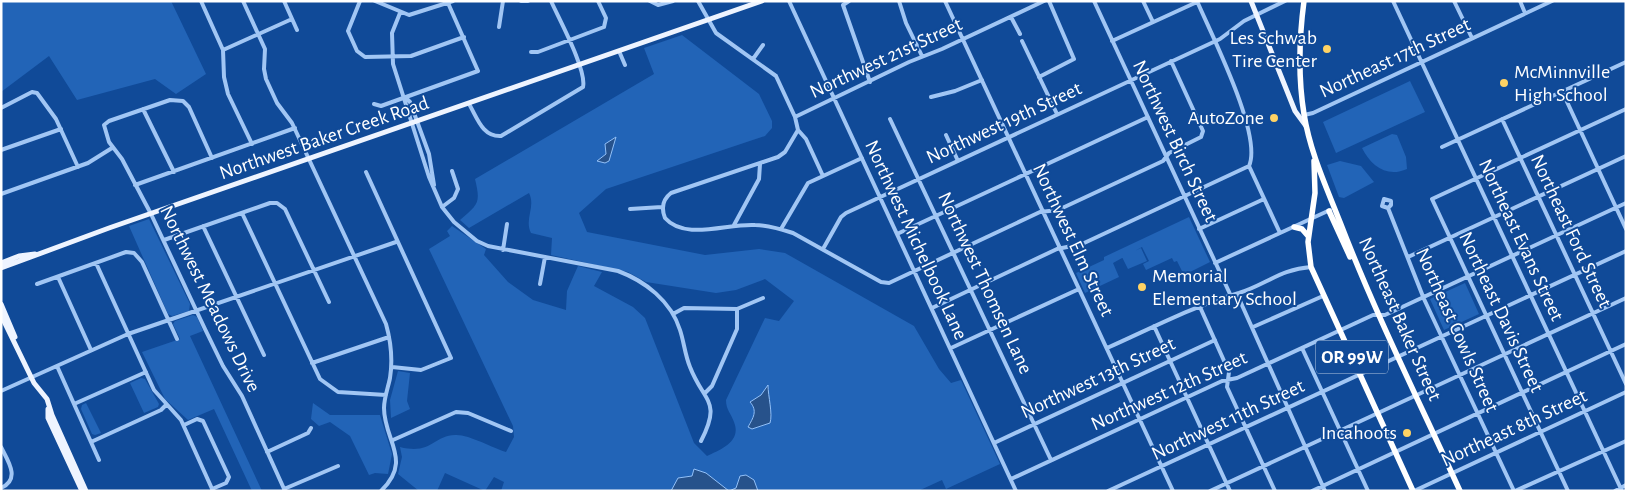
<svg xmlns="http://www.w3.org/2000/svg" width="1627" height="492" font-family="'Alegreya Sans',sans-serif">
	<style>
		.green { fill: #2264b7 }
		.water { fill: #27528b; stroke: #92c0f8 }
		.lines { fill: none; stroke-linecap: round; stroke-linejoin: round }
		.minor { stroke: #a1c6f4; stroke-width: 4 }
		.major { stroke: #eef4ff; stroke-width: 5 }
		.highway { stroke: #fff; stroke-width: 5.5 }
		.poi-dot { fill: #ffd364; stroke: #104a98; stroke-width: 2 }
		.labels { text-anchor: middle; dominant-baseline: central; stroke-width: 4; stroke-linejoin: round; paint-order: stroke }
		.shield { fill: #104a98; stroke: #b7c9e0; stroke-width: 1 }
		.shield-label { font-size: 19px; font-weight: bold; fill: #fff }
		.poi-label { font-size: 20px; fill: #fff; stroke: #104a98; text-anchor: end }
		.street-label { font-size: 20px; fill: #fff; stroke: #104a98 }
	</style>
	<rect width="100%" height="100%" fill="#104a98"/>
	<path class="green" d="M1,1H171L206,74L176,94L155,79L77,100L49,56L1,92Z
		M682,35L759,94L772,121V128L765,136L606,189L579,213L587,232L705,255L759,249L785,253L914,326L939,369L951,383L961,380L1000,464L946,489L942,480L918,491H501L504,482L494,477L485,491L445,473L437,491H419L398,474L402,457L400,447C431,455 433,436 455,435C468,434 493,448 506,452L514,437L513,426L429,249L450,236L447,231L452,226L486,249L484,255L508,282L533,300L566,310L567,291L578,266L602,272L594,286L633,307L645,318L694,443L707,456C720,450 742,442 734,422C731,413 726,410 726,400L765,318L779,321L794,301L765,279L736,290L716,293L646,282L628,272L551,255L552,238L531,233C524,219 536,207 529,193L469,228L460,220C478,204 481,204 475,179L654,74L644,48Z
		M1410,81L1425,112L1336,153L1323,122Z
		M1392,134L1397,135L1406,157L1407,169C1387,178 1371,166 1362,148Z
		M1340,161L1361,166L1374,182L1344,198L1339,197L1327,165Z
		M1189,217L1210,262L1184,275L1177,261L1174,262L1172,258L1146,270L1143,264L1149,261L1142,247L1113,263L1119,277L1085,293L1076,273L1104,260V257Z
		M149,219L190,304L189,311L172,316L168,314L129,226Z
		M1141,248L1147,261L1128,269L1122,257Z
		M1465,283L1479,314L1444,330L1430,299Z
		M193,315L197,317L203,331L190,336L262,491H252L214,409L188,420L165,399L142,352L180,339L173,324L175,321Z
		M398,371L410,373L407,401L410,409L391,418L390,400Z
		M141,378L145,379L159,404L158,407L144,413L130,383Z
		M86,403L101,433L95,435L92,434L81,409L82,405Z
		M313,403L330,415H380L392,454L388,474L375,473L369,475L350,436L330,422L319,426L311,419Z"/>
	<path class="water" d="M616,137L609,161L605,163L597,161L606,154L605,144Z
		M768,385C768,396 773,414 770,423L752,429L748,427C753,418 758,411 750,402L761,395Z
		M694,469L706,473L729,491L736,488L740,476L746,475L754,480L758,491H671L678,478L692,476Z"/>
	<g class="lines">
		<path class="minor" d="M201,1L223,50L224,77L228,94L252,144
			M243,1L265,49L264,69L266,79L277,103L292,123L386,324C391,342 393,359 390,378C388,388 384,398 384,408C384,441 413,460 381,491
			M284,1L297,30
			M360,1L348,31L357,51L365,57L411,56L464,37
			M375,1L409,15L453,1
			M521,1H528
			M650,1L658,5L673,1
			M698,1L716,33L776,76L795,117L798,130L806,139L823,176
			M789,1L1016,491
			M849,1L843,5L870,82
			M899,1L906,23L922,56
			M945,1L1173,491
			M1094,1L1230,294
			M1143,1L1153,22
			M1197,1C1211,34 1263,135 1249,166L1280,233
			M1393,1L1622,491
			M1454,1L1472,38
			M1520,1L1525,13
			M400,13L392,33L393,64L429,177L442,207L454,222L477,241L488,246L618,271C645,281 671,301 680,330C684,342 685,355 690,367C704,403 722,400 701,441
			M1011,17L1020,34
			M499,27L503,1
			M1022,41L1057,114
			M1112,41L1197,2
			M223,50L292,19
			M619,51L625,65
			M531,52H538L604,27L606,18L598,1
			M753,59L763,45
			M1039,77L1074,59L1049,1
			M1562,91L1626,229
			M931,97L955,91L982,80
			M406,98L410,102L429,154L434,185
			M374,104L381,106L478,71L448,3
			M469,104C477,117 482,137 501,136L583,87C587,70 559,19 551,1
			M1,108L32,92L37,93L56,119L78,167
			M143,109L174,172
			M1304,115L1313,113L1552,1
			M795,117L909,62L942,49L1044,1
			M890,119L1051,460
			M1502,119L1626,384
			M798,130L785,152L778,157L671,193C662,200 661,208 665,218C685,241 728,223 755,225C768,225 781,229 793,233L881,282L889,283L1040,212L1058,210L1163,161L1169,153L1201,137L1203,131L1171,61
			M946,135L958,161
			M1442,147L1626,62
			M1,150L61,129
			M212,158L189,107L183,101L170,100L109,121L104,125L109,142L122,159L151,214L205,329L223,366L242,396L285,491
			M366,172L451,358L421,370L392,367
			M135,185L295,128
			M1,194L88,163L112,148
			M442,207L454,198L458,189L452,171
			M1388,208L1382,206L1384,199L1391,201V205L1388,208L1424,299L1514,491
			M630,209L662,207
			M242,213L320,379L338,392L386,395
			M734,225L759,179L760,164
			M203,226L264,355
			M781,229L808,183L862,158
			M1199,229L1264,199
			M897,234L1148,117
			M164,240L270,203H277L285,209L329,302
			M823,249L841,217L846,213L1220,39L1244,21L1285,1
			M503,250L507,224
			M1408,257L1626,156
			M96,263L154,390L181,420L213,491
			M1215,263L1330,210
			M58,277L91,350
			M37,284L126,252L134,253L142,262L177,339
			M540,284L545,257
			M1237,294L1325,491
			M1200,307L1229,372L1227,387L1275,491
			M932,308L1057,249L1082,244L1249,166
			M673,314L684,308L737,309L763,298
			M1154,326L1230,491
			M1253,327L1323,296
			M951,348L1079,289
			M1107,348C1150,329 1193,306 1239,293C1265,285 1281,269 1311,267
			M1302,348L1368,491
			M312,363L389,337
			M57,366L99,460
			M1,391L128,334L396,242
			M705,393L712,386L737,329V309
			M74,404L146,372
			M184,425L197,419L203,421L229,477L226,483L212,489
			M393,440L456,412L468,413L511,431
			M91,442L161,410L166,405
			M994,443L1215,340
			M1,447C8,461 21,479 1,488
			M267,452L308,433L311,428
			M1011,479L1222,381L1237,378L1373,315H1385L1626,203
			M284,489L338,466
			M1108,491L1626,251
			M1210,491L1626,298
			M1312,491L1626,344
			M1414,491L1626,392
			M1515,491L1626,441
			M1568,491L1432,199L1626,109
			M1615,491L1626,485"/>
		<path class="major" d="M1251,1L1295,111L1306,126
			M1,263L19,256L35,254
			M1,268L109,228L762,1
			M1,304L15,337
			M1,315L34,383L47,399L52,415L86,491
			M48,409V418L82,491"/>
		<path class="highway" d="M1304,1C1299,39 1298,77 1304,114C1310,152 1326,186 1340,222C1375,313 1419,401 1460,491
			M1314,161L1315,193L1308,242L1311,267L1413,491
			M1329,211L1350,257
			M1294,227L1302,229L1308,236"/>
	</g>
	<g class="poi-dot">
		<circle cx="1327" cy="49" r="5"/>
		<circle cx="1504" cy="83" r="5"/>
		<circle cx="1274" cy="118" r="5"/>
		<circle cx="1142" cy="287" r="5"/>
		<circle cx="1407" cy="433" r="5"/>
	</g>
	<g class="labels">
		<rect class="shield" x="1316" y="340.5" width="72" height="33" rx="4"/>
		<g class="shield-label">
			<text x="1352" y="357">OR 99W</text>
		</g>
		<g class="poi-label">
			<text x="1317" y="38">Les Schwab<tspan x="1317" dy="23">Tire Center</tspan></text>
			<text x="1514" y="72" text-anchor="start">McMinnville<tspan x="1514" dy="23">High School</tspan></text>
			<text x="1264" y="118">AutoZone</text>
			<text x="1152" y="276" text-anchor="start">Memorial<tspan x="1152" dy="23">Elementary School</tspan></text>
			<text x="1397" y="433">Incahoots</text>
		</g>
		<g class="street-label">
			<text transform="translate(886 58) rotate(-25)">Northwest 21st Street</text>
			<text transform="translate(1395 58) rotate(-25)">Northeast 17th Street</text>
			<text transform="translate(1004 123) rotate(-25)">Northwest 19th Street</text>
			<text transform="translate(324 138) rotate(-19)">Northwest Baker Creek Road</text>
			<text transform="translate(1175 141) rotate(65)">Northwest Birch Street</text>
			<text transform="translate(1571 231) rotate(65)">Northeast Ford Street</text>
			<text transform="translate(916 240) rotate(65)">Northwest Michelbook Lane</text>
			<text transform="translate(1073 240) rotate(65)">Northwest Elm Street</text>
			<text transform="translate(1521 240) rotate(65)">Northeast Evans Street</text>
			<text transform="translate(985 283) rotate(65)">Northwest Thomsen Lane</text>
			<text transform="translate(210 299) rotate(64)">Northwest Meadows Drive</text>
			<text transform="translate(1501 312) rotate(65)">Northeast Davis Street</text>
			<text transform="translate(1400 319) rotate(66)">Northeast Baker Street</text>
			<text transform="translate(1457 330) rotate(66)">Northeast Cowls Street</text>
			<text transform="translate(1098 378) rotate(-25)">Northwest 13th Street</text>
			<text transform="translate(1169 391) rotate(-24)">Northwest 12th Street</text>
			<text transform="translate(1228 420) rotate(-25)">Northwest 11th Street</text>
			<text transform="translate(1514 428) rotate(-25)">Northeast 8th Street</text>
		</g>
	</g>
	<rect width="1627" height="492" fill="none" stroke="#ffffff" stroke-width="5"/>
</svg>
